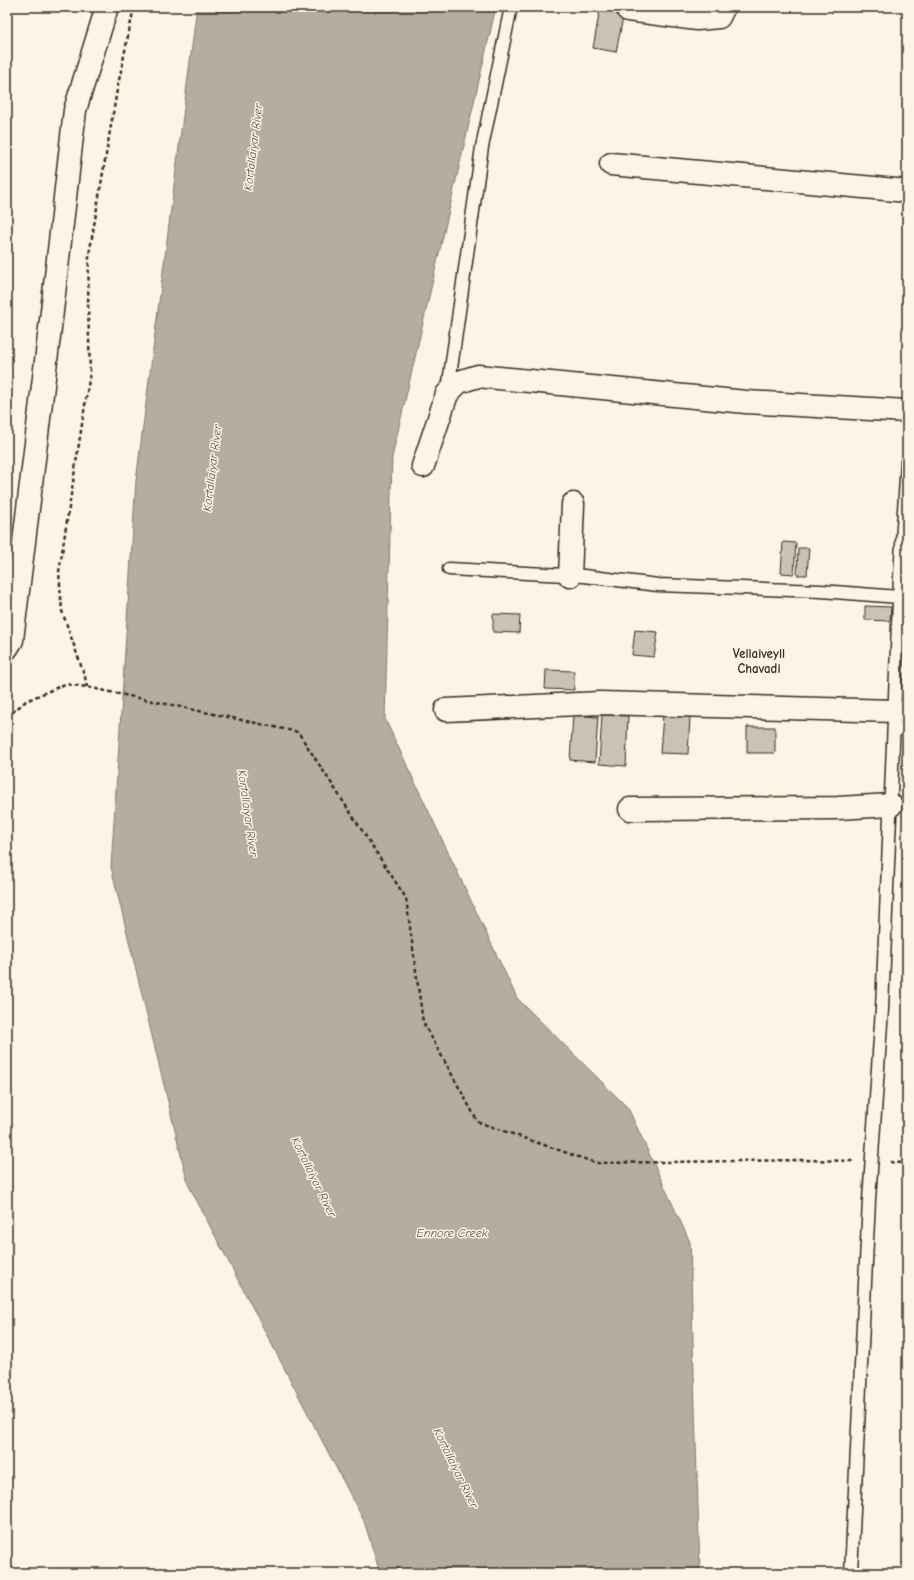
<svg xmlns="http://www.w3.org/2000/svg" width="914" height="1580" font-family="'Comic Neue',sans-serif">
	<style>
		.water { fill: #b7ad9e; stroke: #85796b }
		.building { fill: #ccc2b3; stroke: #3b2a1e }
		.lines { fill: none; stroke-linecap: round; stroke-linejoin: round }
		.lane-casing { stroke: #3b2a1e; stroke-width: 15 }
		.street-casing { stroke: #3b2a1e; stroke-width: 25 }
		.secondary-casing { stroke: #3b2a1e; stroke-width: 25 }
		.path { stroke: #3b2a1e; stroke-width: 2.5; stroke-dasharray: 4 3; stroke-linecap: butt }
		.lane { stroke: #fcf5e5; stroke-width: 12 }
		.street { stroke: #fcf5e5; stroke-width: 22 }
		.secondary { stroke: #fcf5e5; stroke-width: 22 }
		.labels { text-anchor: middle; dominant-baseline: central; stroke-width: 3; stroke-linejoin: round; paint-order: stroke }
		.water-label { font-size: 12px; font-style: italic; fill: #605144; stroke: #fcf5e5 }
		.quarter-label { font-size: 13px; font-weight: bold; fill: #3b2a1e; stroke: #fcf5e5 }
	</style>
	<rect width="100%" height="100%" fill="#fcf5e5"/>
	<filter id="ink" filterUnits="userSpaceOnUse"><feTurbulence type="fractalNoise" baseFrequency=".025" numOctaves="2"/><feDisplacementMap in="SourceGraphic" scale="8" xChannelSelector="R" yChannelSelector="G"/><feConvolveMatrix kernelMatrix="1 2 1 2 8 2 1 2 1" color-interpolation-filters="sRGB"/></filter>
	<g filter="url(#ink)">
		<path class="water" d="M197,7H496L392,457L385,719L517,998L628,1108L690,1242L700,1573H380L364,1521L188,1184L111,867L136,481Z"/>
		<path class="building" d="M600,9L624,13L616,52L593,48Z
			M783,542L796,543L794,574L781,573Z
			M798,548H809L807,575H797Z
			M865,606L891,607L890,621L865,620Z
			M493,614L520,615L519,633L493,632Z
			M635,630L658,632L654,657L632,655Z
			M546,670L574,671V690L545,689Z
			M573,715L598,717L595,762L570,760Z
			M602,715L628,716L626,766L599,764Z
			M663,715L690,717L688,754L660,753Z
			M747,727H775V753H747Z"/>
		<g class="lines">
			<defs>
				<path id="lane" d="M448,390L482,147L511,7
					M449,569L584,576L658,585L821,591L899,597
					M894,731L907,727
					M851,1573L869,1200L882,1009L900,576L907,461"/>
				<path id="street" d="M628,10L697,19L719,17L724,7
					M611,164L907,191
					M423,466L447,394L459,382L478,376L746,402L907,411
					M570,576L573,504
					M446,710L600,703L895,711
					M630,809L838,808L891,805"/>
				<path id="secondary" d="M7,648L12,640L51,320L75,110L107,7"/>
			</defs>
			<use href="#lane" class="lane-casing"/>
			<use href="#street" class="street-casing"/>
			<use href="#secondary" class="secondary-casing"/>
			<path class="path" d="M87,687L85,677L62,611L59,572L90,373L88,304L89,255L117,90L134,7
				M7,717L26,701L65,684L87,687L298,732L406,898L423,1022L478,1122L596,1163L804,1160L853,1161
				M890,1162L907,1163"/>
			<use href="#lane" class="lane"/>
			<use href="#street" class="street"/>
			<use href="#secondary" class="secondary"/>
		</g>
	</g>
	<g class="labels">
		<g class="water-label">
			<text transform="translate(253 147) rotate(-83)">Kortallaiyar River</text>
			<text transform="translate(212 468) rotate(-83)">Kortallaiyar River</text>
			<text transform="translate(248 813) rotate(82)">Kortallaiyar River</text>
			<text transform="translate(314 1177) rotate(64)">Kortallaiyar River</text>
			<text x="452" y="1233">Ennore Creek</text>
			<text transform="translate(456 1468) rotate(64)">Kortallaiyar River</text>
		</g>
		<g class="quarter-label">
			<text x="759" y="653">Vellaiveyil<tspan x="759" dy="15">Chavadi</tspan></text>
		</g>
	</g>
	<rect width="914" height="1580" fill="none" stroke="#fcf5e5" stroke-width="24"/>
	<rect x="12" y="12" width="890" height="1556" fill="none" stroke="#3b2a1e" stroke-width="1.5" filter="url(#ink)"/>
</svg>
